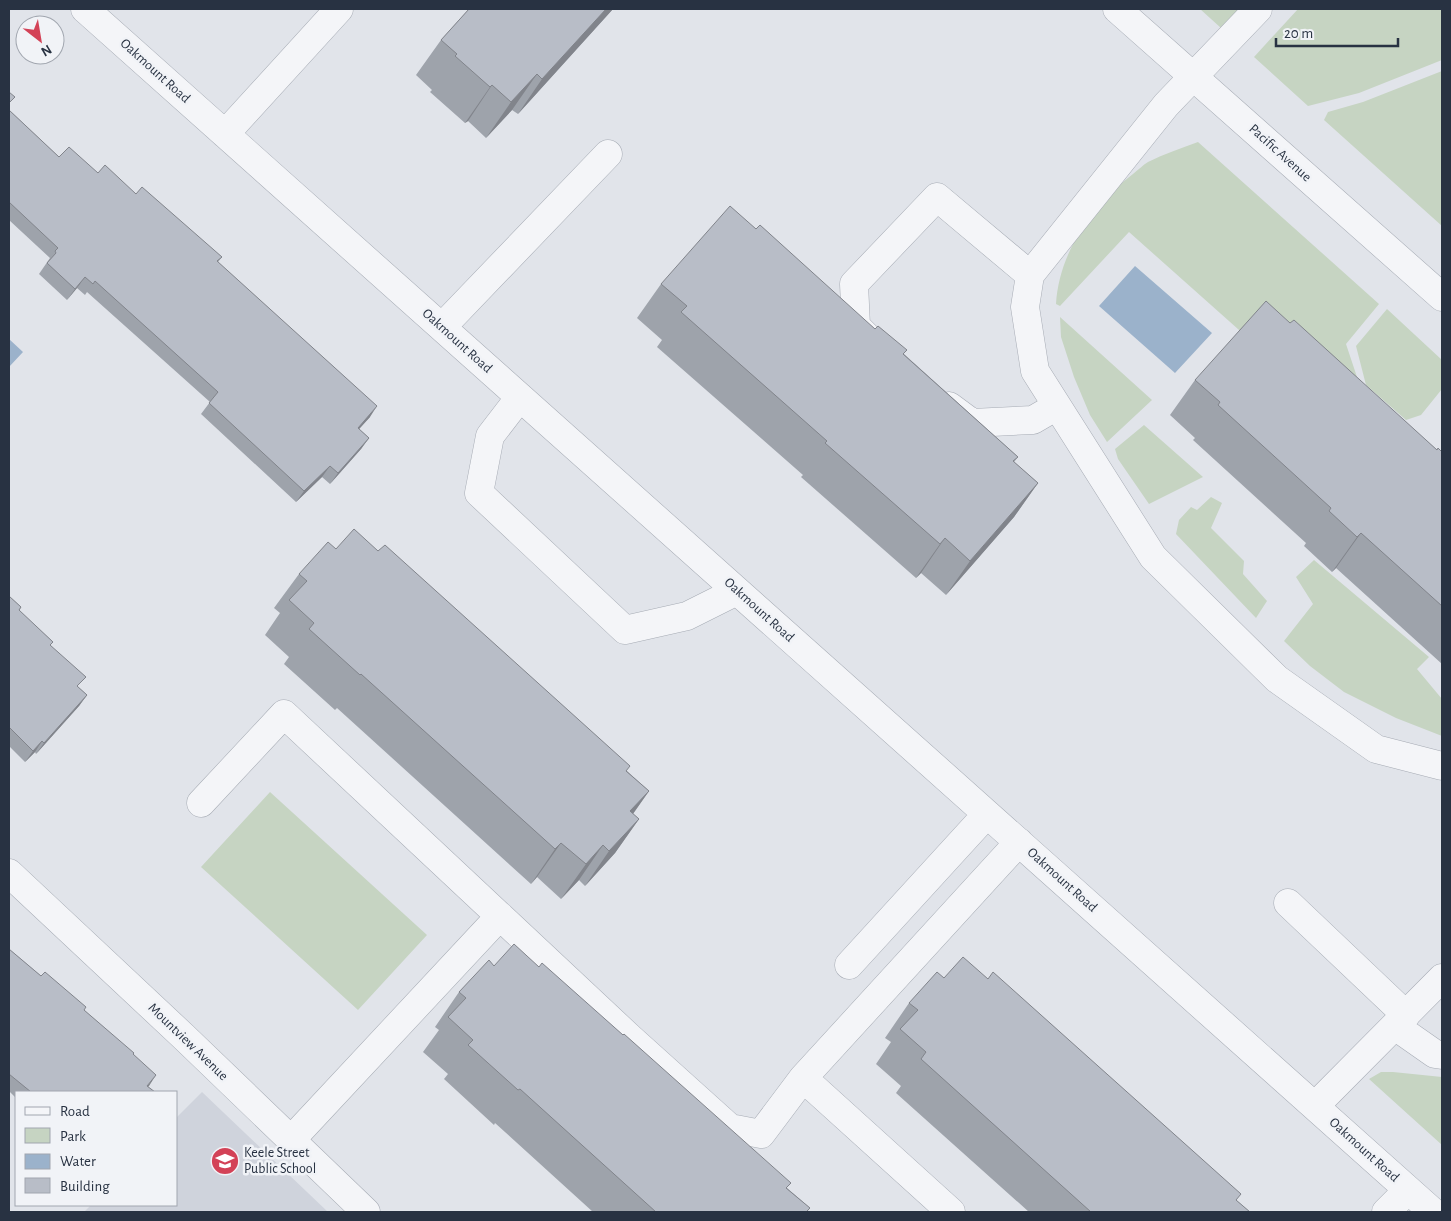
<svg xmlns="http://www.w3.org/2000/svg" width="1451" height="1221" font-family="'Alegreya Sans',sans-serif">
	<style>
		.built { fill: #cfd3dc }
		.green { fill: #c6d4c2 }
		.water { fill: #9bb2cb }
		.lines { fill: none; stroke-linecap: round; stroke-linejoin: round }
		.minor-casing { stroke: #a6abb4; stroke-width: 29 }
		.minor { stroke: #f4f5f8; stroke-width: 28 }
		.wall { fill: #9ea3ab }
		.shaded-wall { fill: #81848b }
		.building { fill: #b8bdc7; stroke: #81848b }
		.labels { text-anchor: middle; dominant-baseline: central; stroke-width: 5; stroke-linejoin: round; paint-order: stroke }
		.street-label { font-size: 14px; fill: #283242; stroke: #f1f3f7 }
		.poi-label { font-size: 14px; fill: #283242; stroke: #f1f3f7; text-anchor: start }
	</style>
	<rect width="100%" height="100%" fill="#e1e4ea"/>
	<path class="built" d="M202,1092L328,1212H84L91,1205H176V1118Z"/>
	<path class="green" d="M1200,9H1239L1221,28Z
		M1298,9H1442V60L1359,93L1308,106L1254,57Z
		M1442,71V226L1324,120L1328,112L1363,102Z
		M1198,142L1379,304L1346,344L1361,389L1266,354L1129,232L1060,306L1056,304C1059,252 1093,204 1133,174C1138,170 1143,165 1148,162C1164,154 1182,148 1198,142Z
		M1387,309L1442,360V389L1421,415L1406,420L1366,385L1356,346Z
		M1060,317L1152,400L1107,442L1090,415L1074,377L1061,337Z
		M1144,425L1203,477L1149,504L1118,459L1115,449Z
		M1211,497L1222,503L1211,528L1244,561L1243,574L1267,601L1256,618L1176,534L1179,520L1191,507L1197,510Z
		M1314,560L1429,657L1417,669L1442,699V736L1396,718L1344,692L1310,666L1284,641L1313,604L1296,577Z
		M270,792L427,935L358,1010L201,867Z
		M1381,1072H1393L1442,1077V1145L1369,1079Z"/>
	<path class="water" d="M1135,266L1212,333L1175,373L1099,306Z
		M9,339L23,352L9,367Z"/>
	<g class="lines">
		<defs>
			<path id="minor" d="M85,9L1433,1212
				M1117,9L1442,297
				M1258,9L1166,105L1030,275L1025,307L1035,371L1153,557L1277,679L1376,749L1442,766
				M225,134L339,9
				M442,327L608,154
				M872,342L856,326L854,284L937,197L1030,275
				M520,397L490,436L479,493L625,630L687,616L737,591
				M949,406L972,423L1033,420L1057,406
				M201,803L284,714L629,1037L730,1128L761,1134L803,1078
				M9,873L184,1037L366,1212
				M1288,903L1406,1015
				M849,965L987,814
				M1395,1026L1435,1054L1442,1055
				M1315,1106L1442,978
				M290,1141L500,916
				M951,1212L803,1078L1019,842
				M1386,1212L1408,1190"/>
		</defs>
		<use href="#minor" class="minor-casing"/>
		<use href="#minor" class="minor"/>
	</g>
	<path class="wall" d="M469,9H613L518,114L512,110L486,138L468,121L465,123L430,92L432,90L416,75L441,40Z
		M9,110L59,157L98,173L136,194L222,257L218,262L370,417L359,429L369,438L361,449L330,484L322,477L296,502L201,414L210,402L87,292L85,295L77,288L67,300L39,274L50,258L9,220Z
		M756,229L904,354L1018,457L1014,462L1038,483L1014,517L946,595L921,573L916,578L801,477L803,475L657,347L662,340L637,318L661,284Z
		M1290,323L1437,450L1442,452V664L1336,568L1332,572L1304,546L1306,543L1193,440L1195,438L1170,415L1195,380Z
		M336,549L627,771L649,791L633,814L639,819L615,853L585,886L579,880L561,899L537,877L531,884L337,708L335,710L284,664L289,657L265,635L280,613L274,608L299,574Z
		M9,596L21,607L19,611L53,642L50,645L78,687L87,695L79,706L36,754L35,752L25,762L9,746Z
		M9,949L41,976L84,1010L133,1054L148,1087L155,1092H16V1098L9,1091Z
		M494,966L787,1188L810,1208L807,1212H593L495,1123L494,1125L444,1079L448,1074L423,1052L439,1030L435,1027L459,992Z
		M944,978L1236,1200L1250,1212H1029L896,1093L901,1086L876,1064L891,1042L885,1038L909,1003Z"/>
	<path class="shaded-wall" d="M606,9H613L518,114L542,79Z
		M537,74L512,110L486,138L511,102Z
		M492,85L468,121L465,123L490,87Z
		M85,277L77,288L67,300L75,289Z
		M377,406L370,417L350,439L358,428Z
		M369,438L361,449L330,484L338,473Z
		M330,466L322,477L296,502L304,491Z
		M1038,483L1014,517L946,595L970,561Z
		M1361,533L1336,568L1332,572L1357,537Z
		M945,538L921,573L916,578L940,544Z
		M87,695L79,706L36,754L44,743Z
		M42,741L35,752L25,762L33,751Z
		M649,791L625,825L630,811Z
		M639,819L615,853L585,886L609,851Z
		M561,843L537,877L531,884L555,849Z
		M603,845L579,880L561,899L586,864Z
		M156,1075L149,1086L143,1092L147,1086Z"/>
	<path class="building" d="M469,9H606L542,79L537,74L511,102L492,85L490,87L455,56L457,54L441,40Z
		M9,92L15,97L9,103Z
		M9,110L59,157L69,147L98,173L105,165L136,194L142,187L222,257L217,261L377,406L358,428L369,438L338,473L330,466L304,491L209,403L218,392L95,281L93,284L85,277L75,289L47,263L56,253L55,251L58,248L9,202Z
		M730,206L756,229L760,225L875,329L878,326L907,350L903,354L1018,457L1013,461L1038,483L970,561L945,538L940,544L825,443L827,441L681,312L687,306L661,284Z
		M1266,301L1290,323L1294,320L1437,450L1438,448L1442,452V606L1361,533L1357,537L1329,511L1331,508L1218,405L1220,402L1195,380Z
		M354,529L378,551L385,545L630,766L626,771L649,791L630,811L639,819L609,851L603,845L586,864L561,843L555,849L361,674L360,675L309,629L314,623L289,600L307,581L299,574L328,542L336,549Z
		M9,596L21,607L19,610L53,642L50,645L86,677L77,686L87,695L44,743L42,741L33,751L9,727Z
		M514,944L539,967L542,963L623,1035L624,1034L791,1183L786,1188L810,1208L806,1212H656L520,1089L518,1090L468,1045L473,1040L448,1017L466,998L459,992L489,960L494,966Z
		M9,949L41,976L45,972L86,1007L84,1010L134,1053L133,1054L156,1075L147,1086L155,1092H31L9,1074Z
		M963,957L988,979L993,972L1241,1194L1236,1200L1250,1212H1091L921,1059L926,1052L900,1029L918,1010L909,1003L937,972L944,978Z"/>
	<defs>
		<symbol id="school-disc" viewBox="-11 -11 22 22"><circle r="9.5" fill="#d34257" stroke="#f1f3f7"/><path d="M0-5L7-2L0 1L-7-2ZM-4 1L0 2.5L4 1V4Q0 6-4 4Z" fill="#fff"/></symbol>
	</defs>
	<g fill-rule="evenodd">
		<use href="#school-disc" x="209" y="1145" width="32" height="32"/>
	</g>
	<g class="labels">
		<g class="street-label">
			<text transform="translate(155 71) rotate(42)">Oakmount Road</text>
			<text transform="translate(1280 153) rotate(42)">Pacific Avenue</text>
			<text transform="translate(457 341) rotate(42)">Oakmount Road</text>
			<text transform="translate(759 610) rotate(42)">Oakmount Road</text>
			<text transform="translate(1062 880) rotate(42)">Oakmount Road</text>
			<text transform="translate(188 1042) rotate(44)">Mountview Avenue</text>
			<text transform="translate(1364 1150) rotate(42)">Oakmount Road</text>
		</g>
		<g class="poi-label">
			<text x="244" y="1153">Keele Street<tspan x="244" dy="16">Public School</tspan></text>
		</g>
	</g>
	<rect width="1451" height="1221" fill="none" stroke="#283242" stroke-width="20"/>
	<rect x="15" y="1091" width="162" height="115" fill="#f1f3f7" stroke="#a1a6af"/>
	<rect x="25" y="1107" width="25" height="8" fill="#f4f5f8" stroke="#a1a6af"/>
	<text x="60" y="1116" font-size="15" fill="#283242">Road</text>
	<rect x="25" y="1128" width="25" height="15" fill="#c6d4c2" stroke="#a1a6af"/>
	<text x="60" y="1141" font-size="15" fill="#283242">Park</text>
	<rect x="25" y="1154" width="25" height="15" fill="#9bb2cb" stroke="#a1a6af"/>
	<text x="60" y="1166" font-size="15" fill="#283242">Water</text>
	<rect x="25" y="1178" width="25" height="15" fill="#b8bdc7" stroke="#a1a6af"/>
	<text x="60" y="1191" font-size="15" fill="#283242">Building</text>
	<g transform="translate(40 40) rotate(149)"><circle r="24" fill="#f1f3f7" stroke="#a1a6af"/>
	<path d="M0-4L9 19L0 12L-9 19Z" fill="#d34257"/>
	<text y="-8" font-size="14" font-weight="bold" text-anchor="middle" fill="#283242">N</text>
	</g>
	<path d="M1276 38v8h122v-8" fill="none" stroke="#283242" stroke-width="2.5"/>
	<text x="1284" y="38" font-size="15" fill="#283242" stroke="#f1f3f7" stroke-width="4" paint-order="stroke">20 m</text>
</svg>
